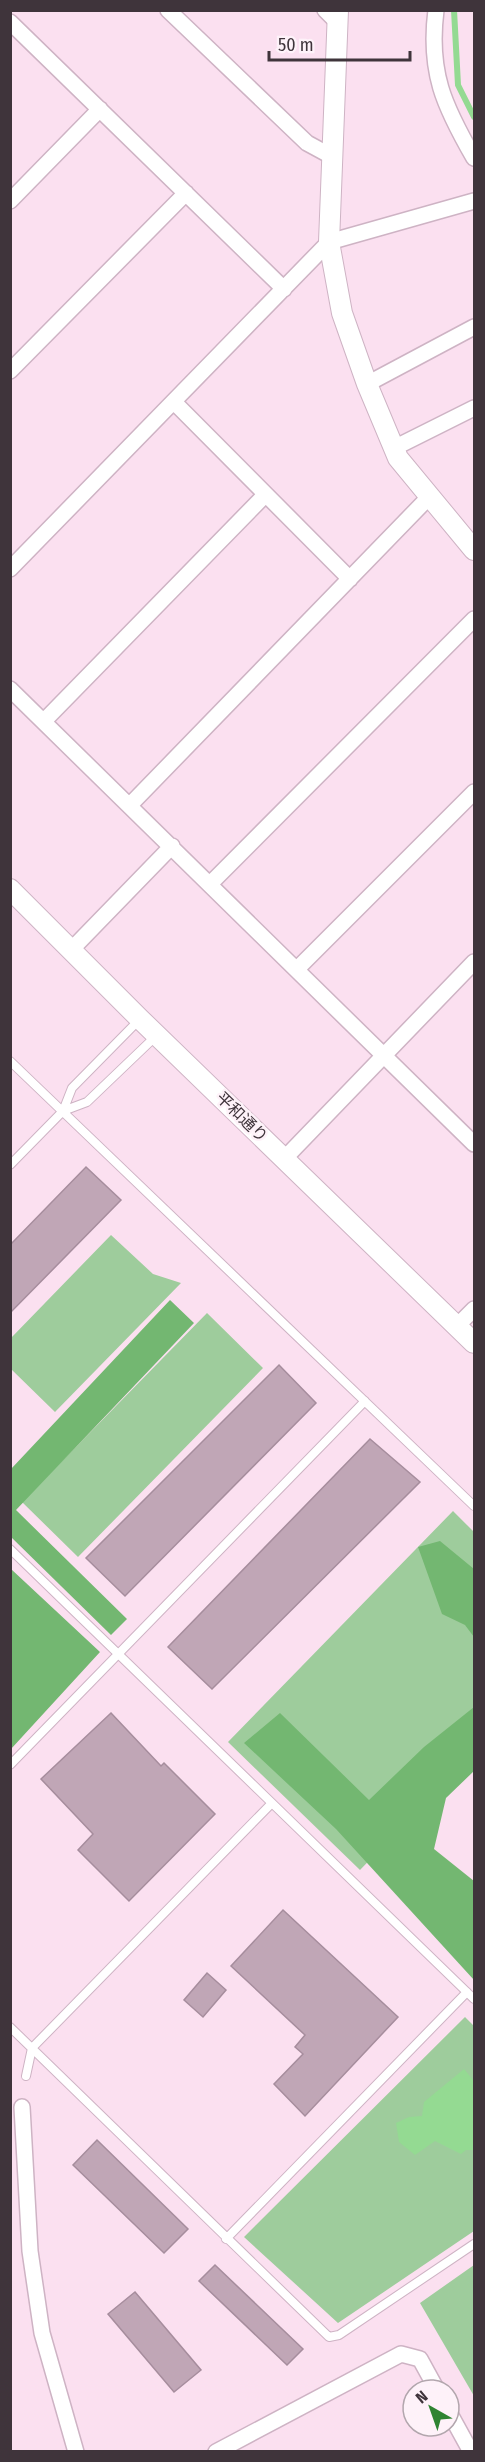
<svg xmlns="http://www.w3.org/2000/svg" width="485" height="2462" font-family="'Fira Sans Condensed','Noto Sans JP',sans-serif">
	<style>
		.green { fill: #9ecc9c }
		.forest { fill: #73b771 }
		.water { fill: #94da92 }
		.lines { fill: none; stroke-linecap: round; stroke-linejoin: round }
		.stream { stroke: #94da92; stroke-width: 6 }
		.building { fill: #c0a6b6; stroke: #a68d9d; stroke-width: 1.5 }
		.service-casing { stroke: #ceb3c4; stroke-width: 10 }
		.minor-casing { stroke: #ceb3c4; stroke-width: 18 }
		.tertiary-casing { stroke: #ceb3c4; stroke-width: 22 }
		.service { stroke: #fff; stroke-width: 8 }
		.minor { stroke: #fff; stroke-width: 15 }
		.tertiary { stroke: #fff; stroke-width: 20 }
		.labels { text-anchor: middle; dominant-baseline: central; stroke-width: 5; stroke-linejoin: round; paint-order: stroke }
		.street-label { font-size: 16px; fill: #3f343b; stroke: #fef2f9 }
	</style>
	<rect width="100%" height="100%" fill="#fbe0f0"/>
	<path class="green" d="M111,1235L153,1274L181,1283L55,1412L11,1369V1338Z
		M207,1313L263,1368L78,1557L22,1502Z
		M453,1511L474,1532V1752L360,1870L228,1742Z
		M465,2017L474,2026V2231L338,2323L244,2237Z
		M474,2265V2396L420,2303Z"/>
	<path class="forest" d="M170,1300L194,1323L16,1510L127,1619L111,1635L11,1537V1469Z
		M440,1541L474,1569V1637L465,1625L442,1614L418,1547Z
		M11,1569L100,1652L11,1749H10Z
		M474,1707V1771L446,1798L434,1849L474,1881V1980L336,1829L244,1743L280,1713L369,1800L424,1747Z"/>
	<path class="water" d="M464,2069L474,2081V2150H466L461,2154L435,2141L415,2155L399,2142L396,2123L409,2117L422,2116L424,2102Z"/>
	<g class="lines">
		<path class="stream" d="M454,10L458,85L474,117"/>
	</g>
	<path class="building" d="M86,1167L121,1200L10,1313V1245Z
		M279,1365L316,1403L125,1596L86,1558Z
		M370,1439L420,1482L212,1689L168,1647Z
		M111,1713L161,1766L164,1763L215,1814L129,1901L78,1850L93,1834L41,1779Z
		M283,1910L398,2017L305,2116L274,2084L303,2054L295,2047L305,2035L231,1966Z
		M207,1973L226,1990L203,2017L184,2000Z
		M97,2140L188,2229L164,2253L73,2165Z
		M215,2265L303,2349L287,2365L199,2281Z
		M135,2292L201,2370L174,2392L108,2314Z"/>
	<g class="lines">
		<defs>
			<path id="service" d="M140,1019L72,1088L63,1111L87,1102L156,1036
				M10,1061L474,1506
				M10,1165L63,1111
				M10,1549L474,1999
				M10,1765L365,1401
				M10,2027L329,2337L339,2335L474,2244
				M26,2076L32,2048L272,1803
				M226,2239L467,1992"/>
			<path id="minor" d="M168,10L307,143L331,156
				M325,10L337,22
				M436,10C428,72 444,106 474,158
				M10,22L284,289
				M10,201L100,109
				M10,371L186,193
				M367,384L474,327
				M174,402L350,579
				M394,448L474,408
				M10,569L329,242L474,201
				M10,689L474,1144
				M44,721L265,495
				M130,805L429,497
				M210,884L474,619
				M72,949L172,846
				M297,969L474,792
				M285,1158L474,962
				M457,1326L474,1309
				M22,2107L30,2251L42,2333L76,2452
				M449,2412L471,2452
				M216,2452L401,2354L420,2359L437,2390"/>
			<path id="tertiary" d="M338,10L329,242L342,313L367,384L398,458L474,550
				M10,889L140,1019L474,1343"/>
		</defs>
		<use href="#service" class="service-casing"/>
		<use href="#minor" class="minor-casing"/>
		<use href="#tertiary" class="tertiary-casing"/>
		<use href="#service" class="service"/>
		<use href="#minor" class="minor"/>
		<use href="#tertiary" class="tertiary"/>
	</g>
	<g class="labels">
		<g class="street-label">
			<text transform="translate(242 1117) rotate(44)">平和通り</text>
		</g>
	</g>
	<rect width="485" height="2462" fill="none" stroke="#3f343b" stroke-width="24"/>
	<g transform="translate(431 2408) rotate(320)"><circle r="28" fill="#fef2f9" stroke="#b2a6ad" stroke-width="1.5"/>
	<path d="M0-4.5L10 22L0 15L-10 22Z" fill="#2f8432"/>
	<text y="-9" font-size="16" font-weight="bold" text-anchor="middle" fill="#3f343b">N</text>
	</g>
	<path d="M269 51v9h141v-9" fill="none" stroke="#3f343b" stroke-width="3"/>
	<text x="278" y="51" font-size="18" fill="#3f343b" stroke="#fef2f9" stroke-width="4.5" paint-order="stroke">50 m</text>
</svg>
